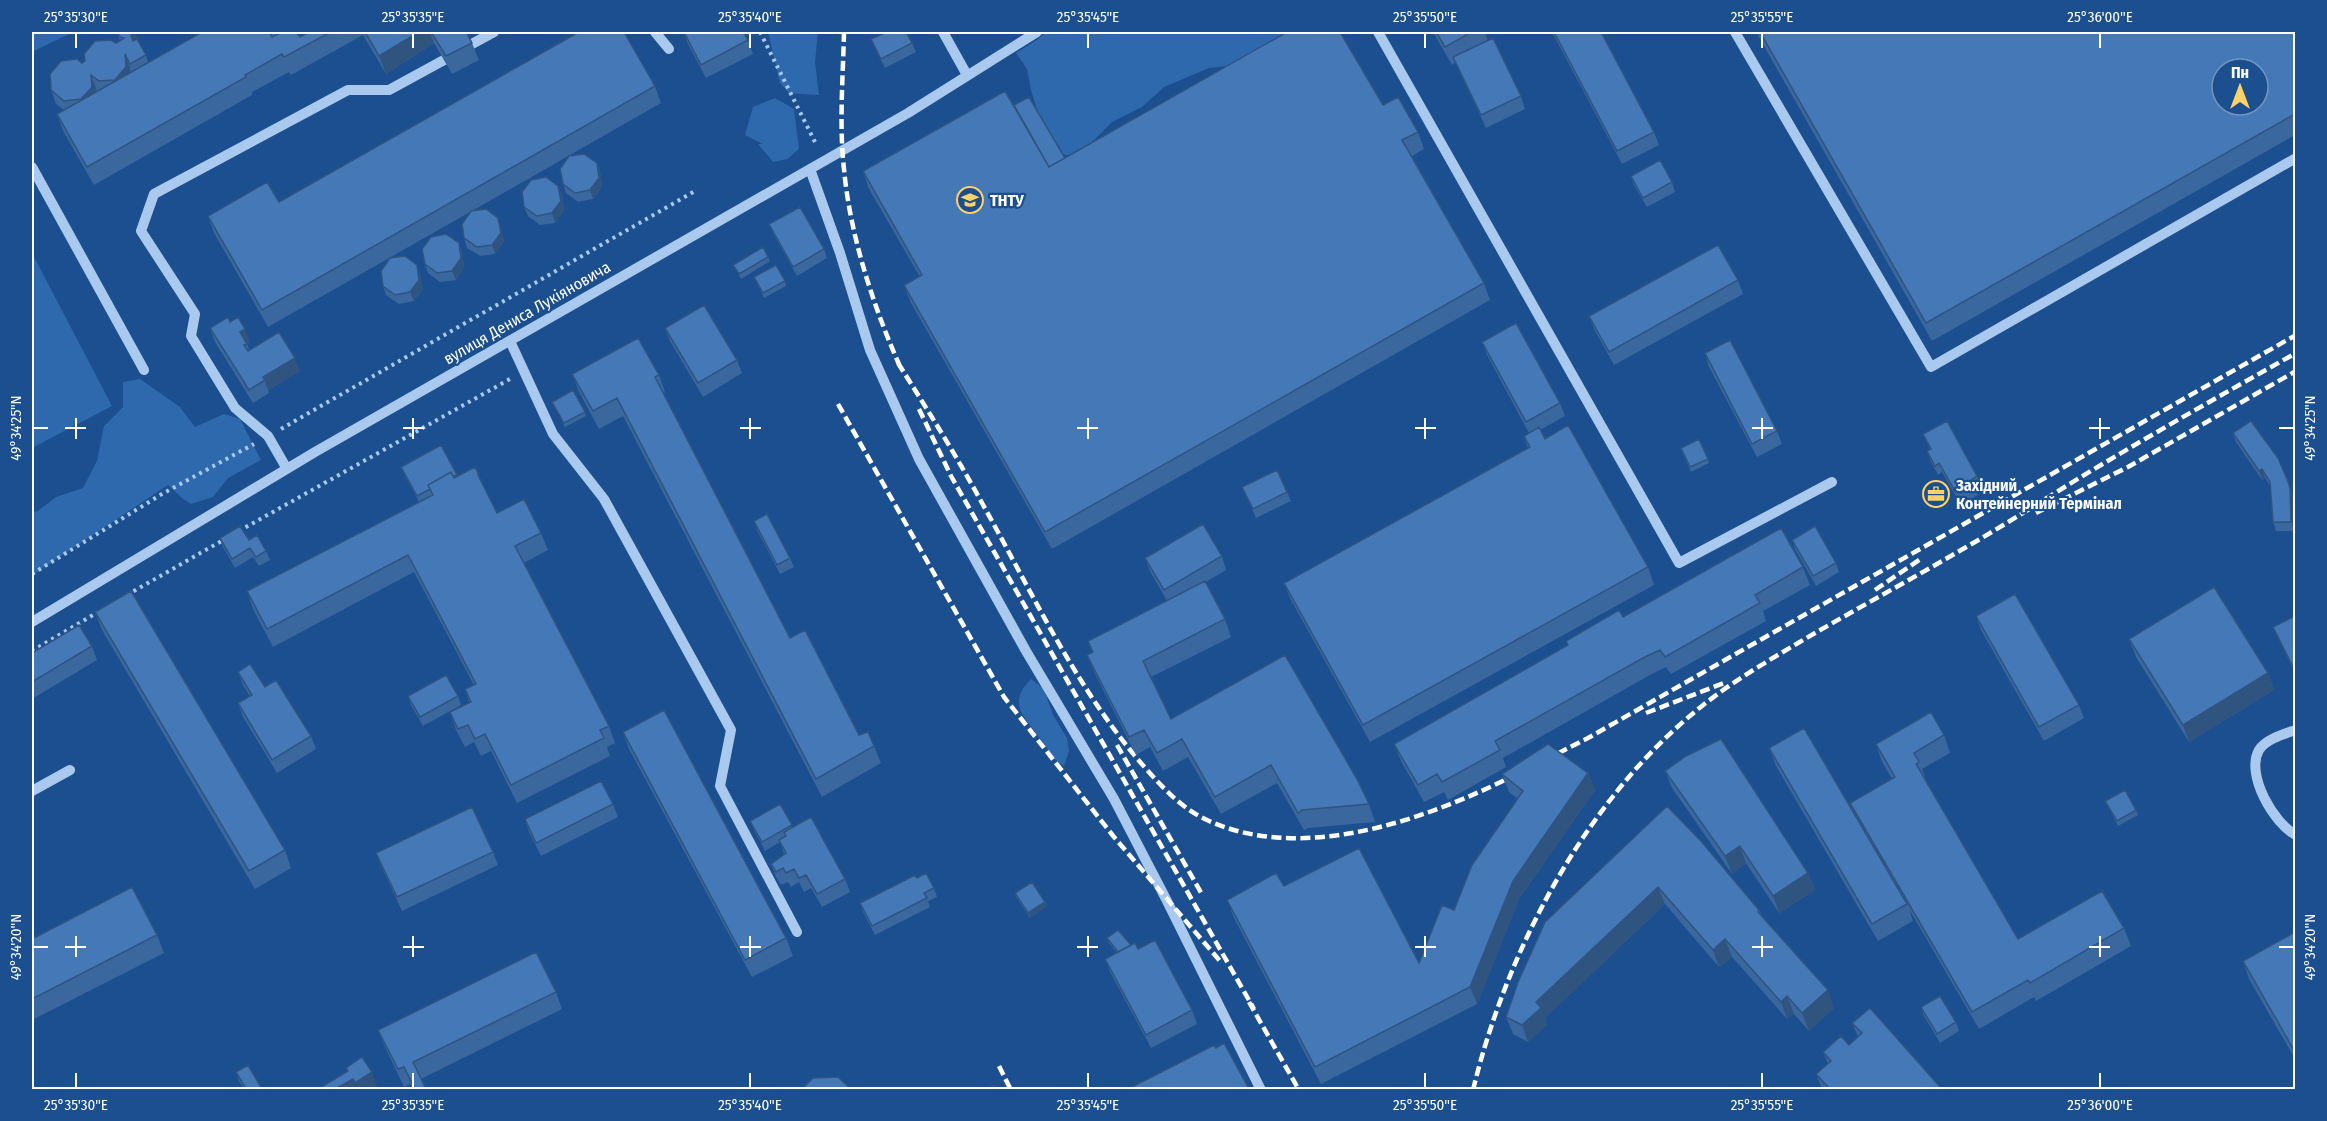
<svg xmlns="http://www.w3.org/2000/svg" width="2327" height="1121" font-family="'Fira Sans Condensed',sans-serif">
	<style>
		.green { fill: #2e69ad }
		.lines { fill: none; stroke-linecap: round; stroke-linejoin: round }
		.path { stroke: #a9c9ee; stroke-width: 4; stroke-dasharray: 3 4.5; stroke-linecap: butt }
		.minor { stroke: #a9c9ee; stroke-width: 10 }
		.rail { stroke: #fff; stroke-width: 4.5; stroke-dasharray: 10 4.5; stroke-linecap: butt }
		.wall { fill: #3a679d }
		.shaded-wall { fill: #305480 }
		.building { fill: #4478b7; stroke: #305480; stroke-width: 1.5; fill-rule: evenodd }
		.ticks { fill: none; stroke: #fff; stroke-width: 2 }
		.labels { text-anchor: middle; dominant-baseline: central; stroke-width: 4.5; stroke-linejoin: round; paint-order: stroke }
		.poi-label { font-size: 16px; font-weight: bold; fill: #fff; stroke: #1b4f8f; text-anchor: start }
		.street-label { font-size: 16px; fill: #fff; stroke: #1b4f8f }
		.neatline { fill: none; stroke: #fff; stroke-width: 2 }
		.ticks-label { font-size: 15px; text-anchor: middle; fill: #fff }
	</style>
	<rect width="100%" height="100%" fill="#1b4f8f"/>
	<path class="green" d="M32,32H73L32,52Z
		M768,32H818L815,62L819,95L789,93L780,83Z
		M1046,32H1300L1244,64L1209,68L1164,87L1142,107L1112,122L1077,157L1050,152L1031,90L1027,69L1016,53L1037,40Z
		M775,98L794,109L799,149L787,159L773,162L758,144H763L745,135L753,107Z
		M32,253L112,406L32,448Z
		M140,379L180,407L195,427L224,414L240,419L261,460L228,478L213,497L191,504L182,498L168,485L34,574L32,588V512L38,511L56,497L83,488L97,461L104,426L123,407V382Z
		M1031,679L1044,689L1053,715L1067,738L1069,751L1064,766C1048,756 1051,752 1040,738C1023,716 1007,703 1031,679Z"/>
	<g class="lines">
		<path class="path" d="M760,32L817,146
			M281,429L695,191
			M239,531L510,379
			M32,574L162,494L254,444
			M127,595L225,539
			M32,651L98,612"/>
		<path class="minor" d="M655,32L669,49
			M943,32L967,75
			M1378,32L1679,563L1832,482
			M1735,32L1931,367L2296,158
			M470,45L494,32
			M32,167L144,370
			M810,169L840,253L870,350L919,459L1026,651L1114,799L1167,901L1261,1090
			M510,341L553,434L604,499L731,730L720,786L797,932
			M287,469L268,436L235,408L191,336L195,314L141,231L154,194L348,90H389L444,60
			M32,622L315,452L908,113L1037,32
			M2296,730C2284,734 2266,739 2259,750C2245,774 2274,824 2296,835
			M32,791L70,770"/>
		<path class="rail" d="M844,32C843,77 839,124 844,169C850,236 874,309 902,371
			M898,363C927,409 956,455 982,503C1033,594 1078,693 1148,771C1166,791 1183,809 1207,820C1304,865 1430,818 1519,773
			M838,404L1004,697L1114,837L1220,961
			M919,409L951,476L1254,1009
			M2036,513L2128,467L2296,371
			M1875,590L1922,558
			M1646,713L1724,683
			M1117,745L1203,896
			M1545,760L1588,738L2296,335
			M1249,1002L1299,1090
			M999,1066L1011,1090
			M1473,1090C1507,949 1587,797 1702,706C1732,682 1766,662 1798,643C1854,610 1912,579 1968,546C2015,519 2060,489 2106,462C2168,425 2232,389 2296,353"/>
	</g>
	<path class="wall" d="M117,32H134L138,41L146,55L148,62L272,36L300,37L309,32H466L472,43L479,60L452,74L434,43L386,74L363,35L291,75L289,72L252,92V95L94,185L63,131L57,114L64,110L56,104L51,90L82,63L120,41Z
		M684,32L748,40L753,54L706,78L688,44Z
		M1433,32H1488L1485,33L1488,41L1521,96L1525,109L1486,128L1455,62L1452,65Z
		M1552,32H1601L1654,132L1659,145L1622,164Z
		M1756,32H2295V135L1932,341Z
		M871,39L912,43L916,52L885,68L875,48Z
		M655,86L661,103L472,211L501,227L504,242L495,254L480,256L467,248L464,238L470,212L268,327L214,233L208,216L279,202Z
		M1014,105L1065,158L1383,105L1418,132L1424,149L1412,156L1484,283L1490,300L1052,549L911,303L904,285L920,277L869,189L863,171Z
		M597,163L600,172L602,187L593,199L578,202L566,193L563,184Z
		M1631,176L1672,182L1675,192L1647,207L1634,185Z
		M558,186L562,195L564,210L555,223L540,225L528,216L524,207Z
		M769,224L824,249L827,258L797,276L773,233Z
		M459,243L462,252L464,267L456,280L440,282L428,273L425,264Z
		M768,257L770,261L741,279L733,265Z
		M417,265L420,274L423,289L414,301L399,304L386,295L383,286Z
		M754,277L785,281L786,286L764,298Z
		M1738,280L1743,294L1614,365L1594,329L1589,316Z
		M230,322L250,342L247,344L249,350L300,371L268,390L269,393L253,403L215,342L210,328Z
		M665,328L737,360L742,373L703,397L670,341Z
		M1482,342L1560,403L1565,416L1540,430L1545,439L1648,567L1654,585L1370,742L1291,600L1284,583L1528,448L1524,436L1529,433L1487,355Z
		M1705,353L1777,431L1782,444L1757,457L1709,367Z
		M572,374L659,375L665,392L663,394L790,638L859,735L874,746L881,763L822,797L623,416L599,429L579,392Z
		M552,402L585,412L586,416L565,427Z
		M2233,433L2294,497V531H2276L2273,522L2271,487L2265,478L2262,480L2236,442Z
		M1923,434L1977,476L1981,485L1975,489L1978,495L1966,502L1962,496L1957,498L1942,472L1938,475L1930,460L1927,451L1930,450Z
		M441,445L458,476L479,475L484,488L497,513L541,533L548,550L524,563L609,726L615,743L607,747L610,756L517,803L491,751L481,756L474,742L465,747L456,730L450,712L469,702L465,689L474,685L414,572L273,647L253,609L247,591L419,502L405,476L401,467Z
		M1682,452L1708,459L1709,463L1691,472Z
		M1242,487L1287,492L1291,501L1256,518Z
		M754,521L790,558L794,567L780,574L757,530Z
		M220,538L249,540L266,551L270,560L259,566L253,557L235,568L223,547Z
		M1792,540L1836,563L1839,572L1816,586L1795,549Z
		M1222,556L1226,570L1206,582L1225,619L1231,637L1151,677L1171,719L1369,804L1375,822L1308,828L1304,830L1277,783L1221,814L1188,757L1163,771L1150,747L1136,755L1094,672L1087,655L1092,652L1088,641L1167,601L1150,571L1145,558Z
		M1803,567L1810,585L1763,611L1766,621L1671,674L1666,667L1650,675L1503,758L1506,767L1448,800L1444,792L1424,802L1401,761L1394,744L1568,646L1566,641L1623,617Z
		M95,612L285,850L291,868L255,889L102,630Z
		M1976,616L2079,705L2084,718L2044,741L1981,630Z
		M2295,616V673L2277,636L2273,627Z
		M2129,639L2268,673L2274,690L2189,742L2136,657Z
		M92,646L97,660L32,699V653Z
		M238,672L265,687L311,736L316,749L277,773L243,717L238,703L250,696L243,685Z
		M408,696H458L461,705L423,726L411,705Z
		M623,732L786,938L793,956L752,977L629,749Z
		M1944,735L1950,753L1922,769L1926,780L2018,939L2124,928L2131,946L2036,1001L2034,997L1979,1029L1909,909L1913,921L1878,941L1776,766L1769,748L1854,814L1850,803L1892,779L1882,762L1876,744Z
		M1665,771L1808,873L1815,890L1779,913L1746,863L1732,874L1672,788Z
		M1588,773L1595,790L1519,899L1477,1004L1321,1084L1234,918L1227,900L1284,886L1419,963L1454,910L1518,799L1509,792L1502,774Z
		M2105,801L2136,810L2138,815L2118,826Z
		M613,804L618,817L541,856L529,832L525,819Z
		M780,804L792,827L845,879L850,892L822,907L811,888L804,892L799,882L791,887L788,882L781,885L776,877L771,864L784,854L780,842L765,851L754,830L750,821Z
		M1667,806L1759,910L1762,916L1834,1008L1809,1031L1794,1014L1787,1019L1732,957L1719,967L1665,904L1545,1018L1547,1025L1528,1042L1513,1034L1506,1017Z
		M493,852L498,865L402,911L381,866L376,853Z
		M917,878L934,888L937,897L928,901L930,907L875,935L863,912L860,903Z
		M1015,893L1045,902L1047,906L1030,918L1016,897Z
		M2295,932V1059L2249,979L2243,961Z
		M157,935L164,953L32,1020V939Z
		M1107,938L1131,945L1138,949L1192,1010L1197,1024L1151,1048L1110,972L1105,959L1117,953L1109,943Z
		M556,992L562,1009L421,1079L426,1089H413L410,1084L404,1087L385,1047L378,1030Z
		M1921,1007L1956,1022L1959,1031L1940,1043L1924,1016Z
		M1852,1023L1942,1089H1822L1816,1074L1828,1064L1823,1052L1849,1045L1858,1037Z
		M236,1072L262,1089H244L239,1081Z"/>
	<path class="shaded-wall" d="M132,32H134L138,42L135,50L131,36Z
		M419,32H430L434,43L386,74L379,56Z
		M125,54L130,68L131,80L120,93L115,80Z
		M91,75L96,88L97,100L81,99Z
		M597,163L600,172L602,187L593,199L590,190Z
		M558,186L562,195L564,210L555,223L552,213Z
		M498,218L501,227L504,242L495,254L492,245Z
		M459,243L462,252L464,267L456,280L452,271Z
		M417,265L420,274L423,289L414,301L410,292Z
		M245,329L250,342L244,345L240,332Z
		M295,358L300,371L268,390L263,377Z
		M2262,469L2265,478L2262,480L2259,471Z
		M2290,488L2294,497V531L2291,522Z
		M2268,673L2274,690L2189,742L2183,725Z
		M1588,773L1595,790L1519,899L1477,1004L1470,987L1513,881Z
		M1740,846L1746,863L1732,874L1725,856Z
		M1808,873L1815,890L1779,913L1773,896Z
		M1658,887L1665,904L1545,1018L1547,1025L1528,1042L1522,1025L1536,1002Z
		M1045,902L1047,906L1030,918L1028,913Z
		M1725,939L1732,957L1719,967L1713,950Z
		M1828,990L1834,1008L1809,1031L1802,1013Z
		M1787,996L1794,1014L1787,1019L1781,1002Z
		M372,1072L378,1089H358L355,1083Z
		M353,1079L357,1089H335Z"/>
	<path class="building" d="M117,32H132L131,36L133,41L137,39L146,55L130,64L125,54L126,67L115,80L99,81L91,75L92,87L81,99L64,101L51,90L50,74L61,61L77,59L82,63L85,61L84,54L95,41L111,40L116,43L124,38L120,37Z
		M202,32H269L272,37L282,32H296L300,37L309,32H331L284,57L282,54L245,75L246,77L87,167L57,114Z
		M271,32H282L272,37Z
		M365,32H419L379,56Z
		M431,32H466L472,43L446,56Z
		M579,32H624L655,86L262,310L208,216L267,182L279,202Z
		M684,32H743L748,40L701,65Z
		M887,32H906L912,43L881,59L871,39Z
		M1287,32H1340L1383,105L1398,97L1418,132L1402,140L1484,283L1045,532L904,285L922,275L863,171L1005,91L1049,167Z
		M1436,32H1472L1445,47Z
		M1554,32H1601L1654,132L1617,151Z
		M1760,32H2295V114L1926,323ZM2222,69H2258V105H2222Z
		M1493,38L1521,96L1481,115L1453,57Z
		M1029,97L1065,158L1049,167L1014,105Z
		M584,154L597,163L599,178L590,190L575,193L563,184L560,169L569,156Z
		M1660,160L1672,182L1643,198L1631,176Z
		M546,177L558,186L561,201L552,213L537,216L524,207L522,192L531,180Z
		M800,207L824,249L793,267L769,224Z
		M486,209L498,218L501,233L492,245L477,247L464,238L462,224L471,211Z
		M446,234L459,243L461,258L452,271L437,273L425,264L422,249L431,237Z
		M1718,245L1738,280L1609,352L1589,316Z
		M763,247L768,257L739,274L733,265Z
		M405,256L417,265L419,280L410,292L395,295L383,286L381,271L390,258Z
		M776,265L785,281L763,293L754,277Z
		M704,305L737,360L698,383L665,328Z
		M228,317L230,322L238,317L245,329L240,332L247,344L244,345L248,351L279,332L295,358L263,377L265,380L249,390L210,328Z
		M1516,323L1560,403L1526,422L1482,342Z
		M638,338L659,375L655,377L790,638L805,630L859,735L868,732L874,746L816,779L617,398L593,411L572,374Z
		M1730,340L1777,431L1752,444L1705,353Z
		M573,390L585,412L564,423L552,402Z
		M1947,421L1977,476L1971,480L1974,486L1962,493L1959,487L1954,489L1939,463L1935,466L1927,451L1931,449L1923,434Z
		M2251,421L2278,458L2287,479L2290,488L2291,522H2273L2270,482L2262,469L2259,471L2233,433Z
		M1568,425L1648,567L1363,725L1284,583L1530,447L1524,436L1539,427L1545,439Z
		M1699,439L1708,459L1690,467L1681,448Z
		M441,445L457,475L453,476L451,472L428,485L430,489L417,496L401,467Z
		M475,467L479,475H478L497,513L524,499L541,533L515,546L609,726L600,730L604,738L511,785L485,734L475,739L468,725L458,729L450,712L471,702L465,689L476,684L408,555L267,629L247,591L433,495L428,485L451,472L454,478Z
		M1277,470L1287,492L1253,509L1242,487Z
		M767,514L790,558L777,565L754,521Z
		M1203,524L1222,556L1164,590L1145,558Z
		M240,526L249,540L257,535L266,551L256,557L250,548L232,559L220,538Z
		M1815,526L1836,563L1813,576L1792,540Z
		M1781,528L1803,567L1755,595L1760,603L1665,657L1660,650L1643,658L1495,741L1500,750L1442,782L1437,774L1418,785L1394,744L1568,645L1566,641L1619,610L1623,617Z
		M1205,581L1225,619L1143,661L1171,719L1285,655L1357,779L1369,804L1302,810L1298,813L1271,765L1215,797L1182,739L1157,753L1144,730L1129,737L1087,655L1093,652L1088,641Z
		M2214,587L2268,673L2183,725L2129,639Z
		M131,591L285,850L249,871L95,612Z
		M2015,594L2079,705L2039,727L1976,616Z
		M2295,616V671L2273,627Z
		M79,625L92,646L32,682V653Z
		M250,664L265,687L276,680L311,736L272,760L238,703L252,695L238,672Z
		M446,675L458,696L420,717L408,696Z
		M664,710L786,938L745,960L623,732Z
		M1931,712L1944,735L1914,753L1919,762L1916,764L2018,939L2102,891L2124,928L2030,983L2028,980L1972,1012L1850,803L1895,777L1876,744Z
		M1804,728L1907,904L1872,924L1769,748Z
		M1721,739L1808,873L1773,896L1740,846L1725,856L1665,771L1686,756Z
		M1548,744L1588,773L1513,881L1470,987L1315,1067L1227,900L1276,873L1284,886L1359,848L1419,963L1442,905L1454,910L1472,865L1523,791L1502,774Z
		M601,781L613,804L536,843L525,819Z
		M2125,790L2136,810L2117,821L2105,801Z
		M780,804L792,825L762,842L750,821Z
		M1667,806L1701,841L1759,910L1758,912L1828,990L1802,1013L1787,996L1781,1002L1725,939L1713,950L1658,887L1536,1002L1541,1008L1522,1025L1506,1017L1518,982L1545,922Z
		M472,807L493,852L397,897L376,853Z
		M811,817L845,879L817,894L806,875L799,878L794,869L786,873L783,868L776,872L771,864L786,853L779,840L786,836L784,832Z
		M926,873L934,888L924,893L927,898L872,926L860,903L915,875L917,878Z
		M1032,882L1045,902L1028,913L1015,893Z
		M132,887L157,935L32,999V939Z
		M1118,930L1131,945L1118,952L1107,938Z
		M2295,932V1052L2243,961Z
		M1155,940L1192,1010L1146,1035L1105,959L1135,943L1138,949Z
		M536,952L556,992L413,1062L426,1089H415L404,1067L398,1069L378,1030Z
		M1940,996L1956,1022L1937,1034L1921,1007Z
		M1870,1008L1942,1089H1830L1816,1074L1831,1061L1823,1052L1841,1036L1849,1045L1862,1033L1852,1023Z
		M1224,1043L1249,1089H1128L1214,1045L1216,1048Z
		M362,1057L372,1072L355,1083L353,1079L335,1089H318L348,1071L346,1068Z
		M248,1065L262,1089H246L236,1072Z
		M838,1077L851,1089H802L813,1078Z
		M994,1085L996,1089H985Z"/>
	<path class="ticks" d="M76,33V48M413,33V48M750,33V48M1088,33V48M1425,33V48M1762,33V48M2100,33V48M76,418V439M413,418V439M750,418V439M1088,418V439M1425,418V439M1762,418V439M2100,418V439M33,428H48M65,428H86M403,428H424M740,428H761M1077,428H1098M1415,428H1436M1752,428H1773M2089,428H2110M2279,428H2294M76,936V957M413,936V957M750,936V957M1088,936V957M1425,936V957M1762,936V957M2100,936V957M33,947H48M65,947H86M403,947H424M740,947H761M1077,947H1098M1415,947H1436M1752,947H1773M2089,947H2110M2279,947H2294M76,1073V1088M413,1073V1088M750,1073V1088M1088,1073V1088M1425,1073V1088M1762,1073V1088M2100,1073V1088"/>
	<defs>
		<symbol id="university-ring" viewBox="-11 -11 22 22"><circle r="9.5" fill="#1b4f8f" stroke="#ffd166" stroke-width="1.5"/><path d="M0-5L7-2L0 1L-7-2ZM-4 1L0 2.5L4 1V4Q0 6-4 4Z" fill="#ffd166"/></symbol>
		<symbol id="office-ring" viewBox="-11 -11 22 22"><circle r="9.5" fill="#1b4f8f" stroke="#ffd166" stroke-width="1.5"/><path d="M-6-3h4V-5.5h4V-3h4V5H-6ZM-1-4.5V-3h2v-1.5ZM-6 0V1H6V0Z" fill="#ffd166"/></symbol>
	</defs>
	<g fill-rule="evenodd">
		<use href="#university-ring" x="955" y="185" width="30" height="30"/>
		<use href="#office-ring" x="1921" y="479" width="30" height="30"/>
	</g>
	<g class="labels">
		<g class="poi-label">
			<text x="990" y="200">ТНТУ</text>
			<text x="1956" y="485">Західний<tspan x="1956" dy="18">Контейнерний Термінал</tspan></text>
		</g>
		<g class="street-label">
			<text transform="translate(527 313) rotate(-30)">вулиця Дениса Лукіяновича</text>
		</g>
	</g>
	<rect width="2327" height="1121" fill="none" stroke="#1b4f8f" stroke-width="66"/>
	<g transform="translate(2240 87)"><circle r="28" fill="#1b4f8f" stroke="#7695bc" stroke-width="1.5"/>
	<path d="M0-4.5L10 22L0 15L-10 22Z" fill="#ffd166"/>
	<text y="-9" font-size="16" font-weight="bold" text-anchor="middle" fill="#ffffff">Пн</text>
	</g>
	<rect x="33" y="33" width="2261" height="1055" class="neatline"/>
	<g class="ticks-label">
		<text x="76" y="22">25°35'30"E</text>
		<text x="413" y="22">25°35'35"E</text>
		<text x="750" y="22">25°35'40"E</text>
		<text x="1088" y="22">25°35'45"E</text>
		<text x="1425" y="22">25°35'50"E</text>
		<text x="1762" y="22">25°35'55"E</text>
		<text x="2100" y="22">25°36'00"E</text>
		<text transform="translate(16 428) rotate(-90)" y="5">49°34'25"N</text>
		<text transform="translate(2310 428) rotate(-90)" y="5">49°34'25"N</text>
		<text transform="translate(16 947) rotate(-90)" y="5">49°34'20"N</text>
		<text transform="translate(2310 947) rotate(-90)" y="5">49°34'20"N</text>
		<text x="76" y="1110">25°35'30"E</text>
		<text x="413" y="1110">25°35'35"E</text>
		<text x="750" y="1110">25°35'40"E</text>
		<text x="1088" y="1110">25°35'45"E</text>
		<text x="1425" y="1110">25°35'50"E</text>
		<text x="1762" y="1110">25°35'55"E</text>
		<text x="2100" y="1110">25°36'00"E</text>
	</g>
</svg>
